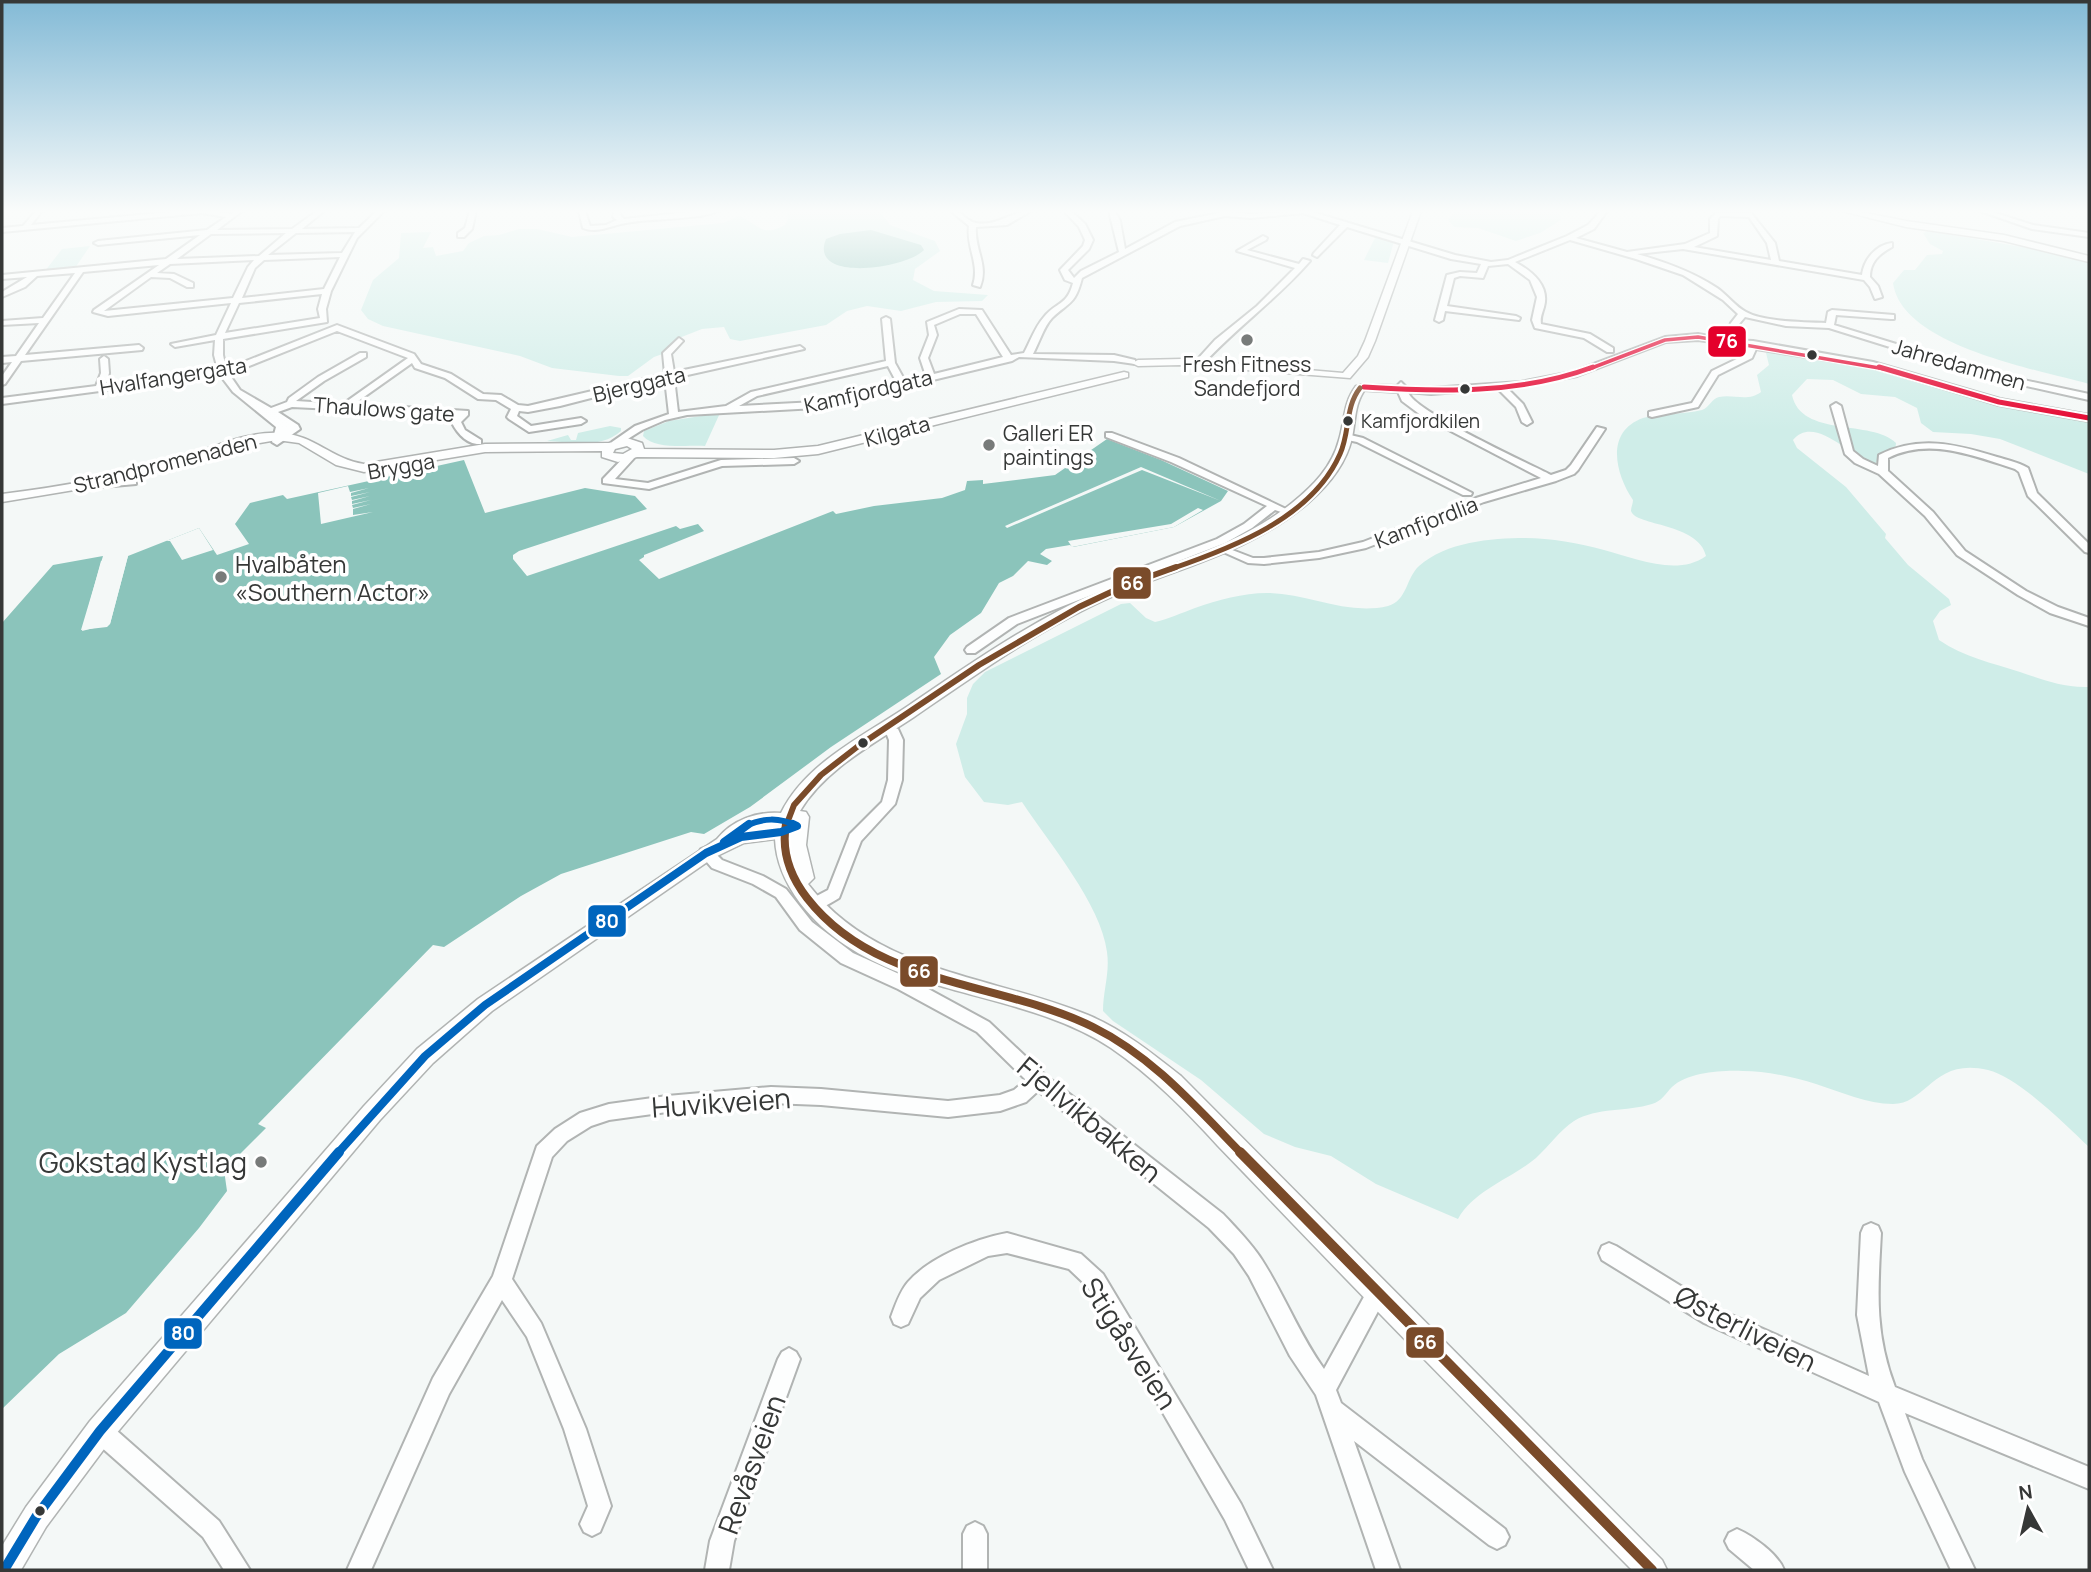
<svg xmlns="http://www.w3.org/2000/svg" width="2091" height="1572" font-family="Manrope,sans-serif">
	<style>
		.green { fill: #cfede8 }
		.water { fill: #8bc4bb }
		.pier { fill: #f4f8f7 }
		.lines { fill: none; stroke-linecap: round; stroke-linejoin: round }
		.minor-casing { stroke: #b1b4b3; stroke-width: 4 }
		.major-casing { stroke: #b1b4b3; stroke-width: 3 }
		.minor { fill: #fdfefe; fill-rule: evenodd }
		.major { fill: #fdfefe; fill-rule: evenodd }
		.bus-1-far1-casing { stroke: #fff; stroke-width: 6 }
		.bus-1-casing { stroke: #fff; stroke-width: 9 }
		.bus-2-far3-casing { stroke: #fff; stroke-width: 9 }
		.bus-2-far2-casing { stroke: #fff; stroke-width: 10 }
		.bus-2-far1-casing { stroke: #fff; stroke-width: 13 }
		.bus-2-casing { stroke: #fff; stroke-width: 16 }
		.bus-3-far2-casing { stroke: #fff; stroke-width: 10 }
		.bus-3-far1-casing { stroke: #fff; stroke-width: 13 }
		.bus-3-casing { stroke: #fff; stroke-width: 16 }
		.bus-1-far1 { stroke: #e4002b; stroke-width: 3.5 }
		.bus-1 { stroke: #e4002b; stroke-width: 5 }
		.bus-2-far3 { stroke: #7a4b2a; stroke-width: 5 }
		.bus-2-far2 { stroke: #7a4b2a; stroke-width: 6 }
		.bus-2-far1 { stroke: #7a4b2a; stroke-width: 8 }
		.bus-2 { stroke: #7a4b2a; stroke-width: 10 }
		.bus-3-far2 { stroke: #0065bd; stroke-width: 6 }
		.bus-3-far1 { stroke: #0065bd; stroke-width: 8 }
		.bus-3 { stroke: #0065bd; stroke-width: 10 }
		.poi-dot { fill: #787b7a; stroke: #fff; stroke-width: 2.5 }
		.bus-dot { fill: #363837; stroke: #fff; stroke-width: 2.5 }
		.labels { text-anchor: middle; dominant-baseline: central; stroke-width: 7; stroke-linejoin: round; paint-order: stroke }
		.far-bus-label { font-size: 19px; fill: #363837; stroke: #fff; text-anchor: start }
		.far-poi-label { font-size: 21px; fill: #363837; stroke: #fff }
		.far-street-label { font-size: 21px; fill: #363837; stroke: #fff }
		.poi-label { font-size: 24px; fill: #363837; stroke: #fff; text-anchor: start }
		.near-street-label { font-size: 28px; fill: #363837; stroke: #fff }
		.near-poi-label { font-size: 28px; fill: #363837; stroke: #fff; text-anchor: end }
		.line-badge { stroke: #fff; stroke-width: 2.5 }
		.badge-label { font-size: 19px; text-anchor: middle; font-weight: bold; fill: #fff }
	</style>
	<rect width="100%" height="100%" fill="#f4f8f7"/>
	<path class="green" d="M787,211H887L881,213L890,225L935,241L940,251L915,269L913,280L934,291L988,295L982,301L936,302L901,311L867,306L847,311L826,325L740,341L730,339L724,327L702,329L679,338L668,352L654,357L628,376H619L552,368L520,356L383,326L368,319L361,310L373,280L399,258L401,233L431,232L423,248L433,247L436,256L463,251L469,243L484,236L499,235L519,229H537L572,237L723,223L739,216C759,224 761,238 785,225L788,219Z
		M1456,211H1559L1561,220L1540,233L1516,241L1478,228L1454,227L1448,220Z
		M1929,231L2034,249L2089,263V384C2036,369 1902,346 1893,283L1904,270H1915L1927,255L1942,254L1943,251L1930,244L1923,233Z
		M1376,236L1394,241L1388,263L1364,260Z
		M90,246L75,268L45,271L62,249Z
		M1770,351L1870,367L2006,408L2089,421V474L2000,439L1971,434L1933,432L1921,423L1917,408L1895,397L1861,394L1833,380L1807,379L1792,395C1801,438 1872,419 1896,443L1895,451L1879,458L1875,464L1867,465C1850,453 1813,415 1793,440L1797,448L1846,487L1886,534L1885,538L1908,565L1949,599L1951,605L1940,611L1933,621L1939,640C1964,657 1992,663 2020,672C2044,680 2063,688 2089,687V1147C2066,1125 2018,1077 1988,1070C1933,1057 1927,1104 1893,1104C1867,1104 1841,1092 1816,1084C1794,1077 1766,1071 1743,1071C1722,1070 1688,1072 1672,1087C1665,1094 1662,1101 1652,1104C1627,1112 1597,1107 1574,1121C1560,1130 1549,1146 1536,1158C1511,1179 1474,1190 1458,1219L1376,1184L1331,1156L1295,1147L1264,1134L1201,1080L1113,1021L1103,1011C1103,991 1110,973 1107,952C1101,904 1049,843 1022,802L1008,805L984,802L965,777L956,744L967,714V698L973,684L985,672L1121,604L1130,603L1146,618L1155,622C1169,619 1181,613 1195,608C1218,600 1243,593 1267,593C1307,593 1347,616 1388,606C1407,601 1406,578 1419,566C1446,542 1491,538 1525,538C1551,538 1579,543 1604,550C1635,558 1677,577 1706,556C1699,523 1635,526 1631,511C1631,507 1633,504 1633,500C1616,475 1604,432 1643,418C1662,412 1683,415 1702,410C1710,407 1711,399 1719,397C1734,394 1748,402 1761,392L1757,375L1769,365L1766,353Z
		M720,413L705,446C687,445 655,450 643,436L644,431L669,421Z
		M610,426L621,428V431C601,449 571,442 547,441L568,435L571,440H576L578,433Z"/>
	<path class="water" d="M871,230L921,245L924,250C906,269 808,283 826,239L840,234Z
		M1107,439L1161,460L1228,491L1221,501L1174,527L1073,547L1070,545L1046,549L1040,554L1052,561L1047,565L1028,561L1013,576L999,583L981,613L950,635L934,657L941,674L831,747L750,807L704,834L691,832L561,874L521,896L444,947L433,945L258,1124L266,1128L224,1170L227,1191L199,1228L126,1313L59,1354L2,1409V623L53,565L103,556L81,630L107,627L110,624L128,556L199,528L217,555L249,544L235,524L250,503L283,495L287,499L464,460L485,513L585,488L635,496L647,509L519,551L513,555V559L527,576L676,526L680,529L698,524L704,531L644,555V557L639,560L659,579L833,511L836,514L874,506L942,498L965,490L967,481L983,480V484L1055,475Z"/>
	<path class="pier" d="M1141,467L1221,501L1142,470L1007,528L1005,526Z
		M348,486L350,492L369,488L351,493V496L370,492L351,497L352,500L370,496L352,501V504L371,500L352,505L353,508L371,504L353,509V515L373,512L321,524L318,493Z
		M1198,508L1203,510L1174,527L1072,547L1068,541L1171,524Z
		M199,528L213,550L182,560L170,541H166Z
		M128,556L110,624L82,631L101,561L105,560L85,627L107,622L124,557Z"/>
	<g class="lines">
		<defs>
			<path id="minor" d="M36,211H42L31,225L182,211H213L231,214L235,211H242L217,230L292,229L317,211H324L302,229L359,228L377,211H384L357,238L331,291L326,309L327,322L223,339V355L226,369L337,325L414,354L421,364L451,374L483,394L501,395L518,405L528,406L665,374L663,353L679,338L683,341L671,354L674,372L800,346L804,349L674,378L678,412L726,406L751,392L886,361L882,319L886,317L890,319L895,363L905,381L926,376L920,358L929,335L927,322L959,309L982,310L1011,355L1024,353C1030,342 1035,327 1044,317C1056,302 1067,306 1073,283L1065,280L1060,270L1083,246L1085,240L1079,227L1064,211H1071L1085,224L1093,240L1089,249L1068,270L1074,278L1081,271L1119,252L1109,211H1115L1120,221L1125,249L1175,222L1219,213L1218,211L1251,214L1309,211L1455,255L1491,262L1508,260L1567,236L1588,225L1601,211H1607L1594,229L1576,238L1627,252L1685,244L1710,233V219L1716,213H1751L1775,243L1779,261L1862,275C1864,259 1876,245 1892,243V247C1879,254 1870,262 1870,277L1878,286L1882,297L1875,299L1870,287L1864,280L1683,249L1637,254C1665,262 1693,272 1717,288C1727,295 1736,307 1746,312C1763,322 1806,322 1826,323L1828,312L1832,310L1894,315V319H1891L1836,315L1834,325L1991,373L2089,394V400L1986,377L1829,328L1786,326L1745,317L1739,324L1733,340L1753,341L1873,362L2000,399L2089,415V421L1999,405L1872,367L1756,349L1752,358L1718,375L1698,407L1652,417L1649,416V412L1692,403L1712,371L1745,355L1748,347L1698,340L1666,342L1577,376L1508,389L1523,404L1532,422L1527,425L1522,422L1516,407L1498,389L1431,394L1408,392C1413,411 1528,463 1551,475L1566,470L1571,465L1597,427L1605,429L1578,470L1574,474L1556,481L1484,502L1366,548L1319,558L1264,564L1248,563L1221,551L1227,548L1253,558H1264L1319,552L1363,542L1476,498L1541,478L1422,416L1402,401L1398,392L1364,390L1361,389V385L1397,386L1401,382L1406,387L1431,388L1521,382L1572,372L1665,337L1698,334L1725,339L1731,323L1738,314L1723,300L1683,275L1636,259L1570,240L1515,262C1532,271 1550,286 1544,307C1542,314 1540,317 1541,324L1590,334L1613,348V352H1607L1584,338L1535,328L1532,320L1537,297L1530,280L1508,264L1488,266L1483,278L1460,276L1454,278L1447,306L1516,316L1520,318L1519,320L1445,311L1443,320L1439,322L1435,320L1447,275L1460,272L1477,273L1481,264L1451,259L1347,227L1317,257L1313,255L1314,253L1340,225L1303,213L1251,218L1225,216L1180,226L1082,278C1075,305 1070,301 1052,318C1044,326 1039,343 1033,354L1114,355L1135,360V364L1114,361L1019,357L1012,361L816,408L687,415L665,420L642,430L615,447L612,446V442L635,426L669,414L665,379L560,406L528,412L519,411L517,416L531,426L581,418L586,421L581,424L529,432L509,419L507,417L511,409L496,400L478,399L445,378L415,368L412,363L354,404L468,411V415L461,422L465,430L481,440V444C467,445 457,433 451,421L457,415L292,407L278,412L298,425L300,429L277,445L272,442L276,427L233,392L220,375L2,404V398L96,386L101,373L100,359L104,356L108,359L109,373L106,385L218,370L214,355L215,340L175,347L171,344L216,335L231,303L108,316L93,312L94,310L159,265L83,272L25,355L139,345L143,348L142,350L21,361L5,384L2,385V376L12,362L2,363V357L16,356L39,323L2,325V321L43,318L75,273L37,276L25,287L2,297V292L27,277L2,279V275L166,259L200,235L98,245L94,243L98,241L207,230L226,217L202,213L2,232V228L23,226ZM1720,216L1749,217L1767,243L1771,260L1694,247L1717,236L1718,219ZM355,232L342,253L268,255L296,233ZM286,233L259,256L177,259L211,234ZM340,257L324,289L242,298L255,268L264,260ZM254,260L248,267L233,298L104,311L151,277L170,278L187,287H193V283L174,274L157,273L170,264ZM322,294L318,309L320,318L225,333L239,303ZM960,314H976L1003,357L934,374L928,358L937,335L934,325ZM337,331L408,358L343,404L296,401L324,381L366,357V353H360L318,377L289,398L287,402L271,408L240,390L229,374ZM888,366L897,383L816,402L739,406L757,396Z
				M470,211H476L472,229L464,237H458V233L465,228Z
				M579,211H585L590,226L606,225L617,220L613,217L614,211H620L621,216L624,219L699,211H718C699,220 650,218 626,223C612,225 597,234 583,228Z
				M951,211C962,211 966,221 976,223C997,227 1014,210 1031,211L1007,225L976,227C974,249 989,265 980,287L973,285C980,264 966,247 969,226Z
				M1980,211H1989L2033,225L2089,233V237L2032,229Z
				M1263,236L1267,238L1266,240L1247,250L1299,264L1303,259L1310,261C1277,299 1236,328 1202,365H1196V361L1215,340L1257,306L1295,268L1237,251Z
				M1836,403L1841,406L1853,451L1863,459L1878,466L1879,455C1919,435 1956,444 1997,457C2007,460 2018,462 2028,468L2037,493L2089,544V553L2085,552L2028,496L2019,472L2015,469C1974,456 1930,437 1888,458V471L1933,512L1965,551L2026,591L2058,607L2089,618V626L2050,613L2018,595L1957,555L1925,516L1879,474L1855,463L1845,454L1831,406Z
				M1106,433H1112L1179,458L1286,509L1281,512L1275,510L1252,528L1225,543L1017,624L975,653H967L965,650L967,647L1009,618L1217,539L1244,524L1267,506L1171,462L1106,437Z
				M1346,434L1363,438L1472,493L1471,495H1463L1357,442L1343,439V435Z
				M631,453L636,456L615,479L648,483L721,460L794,458L799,461L794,464L722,466L649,489L603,483V479L627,454Z
				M132,479L136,480V484L102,487L97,484L102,481Z
				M886,724L898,729L903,740L902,780L895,804L861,841L839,898C830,903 819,912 809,908L806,904L809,900L828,890L850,834L882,802L888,780L889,740L887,735L879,728Z
				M706,847L711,849L722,860L763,876L786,889L812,922L853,953L910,979L989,1022L1044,1074L1223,1214C1237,1229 1251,1243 1262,1260C1285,1296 1299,1334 1324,1369L1370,1286L1377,1283L1384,1286L1387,1293L1384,1300L1336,1390L1341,1403L1505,1529L1509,1537L1505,1545L1497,1549L1489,1545L1354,1441L1400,1570H1376L1316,1395L1290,1356L1249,1276L1234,1254L1209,1228L1038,1091L1026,1102L1000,1111L948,1117L821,1105L771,1103L667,1112L609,1120L591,1126L567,1141L552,1157L512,1279L541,1323L586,1429L611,1506L600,1532L592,1536L584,1532L580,1524L588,1506L564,1429L527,1337L502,1300L449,1394L371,1570H347L433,1378L493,1276L537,1146L555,1129L580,1113L609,1104L667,1096L771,1087L821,1089L948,1101L1000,1095L1014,1090L1026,1080L977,1032L898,989L841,963L800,930L776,897L753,884L712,868L699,853L701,849Z
				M1871,1223L1878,1226L1881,1233C1878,1290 1874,1332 1895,1387L2089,1467V1489L1905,1413L1922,1459L1975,1570H1951L1905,1472L1879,1402L1704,1323L1602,1260L1599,1253L1602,1246L1609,1243L1616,1246L1718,1309L1869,1376L1857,1315L1861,1233L1864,1226Z
				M1007,1233L1081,1254L1103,1274L1241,1504L1273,1570H1249L1225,1520L1111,1323L1089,1288L1069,1269L1007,1253L988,1256L939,1280L920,1298L908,1324L901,1327L894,1324L891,1317C895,1306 900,1291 908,1282C930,1257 975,1239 1007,1233Z
				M789,1348L796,1352L800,1359L734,1541L729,1570H705L710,1541L778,1359L782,1352Z
				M100,1420L108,1423L219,1521L250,1570H224L203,1537L92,1439L89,1431L92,1423Z
				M975,1522L983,1526L987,1534V1570H963V1534L967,1526Z
				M1737,1529C1753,1536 1778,1554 1784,1570H1754L1729,1549L1725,1541L1729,1533Z"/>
			<path id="major" d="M1413,211H1421L1375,341L1368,357L1350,378L1181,365L1138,366L1132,363L1138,360L1181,359L1343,373L1358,356L1365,341Z
				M1842,211H1856L1906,221L2004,235L2089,256V262L2004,241L1906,227Z
				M1124,372L1128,373V377L818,454L774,458L637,457L618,462L602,457V451L485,452L364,472L336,465L299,443L277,440L242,446L178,467L110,484L2,502V494C59,487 115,477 171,461C206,451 242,431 280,433C313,434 333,460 364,464L485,444L609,443L627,438L642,443L644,449L774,450L818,446ZM627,446L632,449L623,454L613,453L615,449Z
				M1356,386L1366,388C1354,404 1356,420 1352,438C1346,464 1328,486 1308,503C1251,552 1180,567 1113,596C1042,627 978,673 914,717C875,743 825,769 800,811L806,812L809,817L806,845L814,878L808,884C876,973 991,975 1088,1015C1122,1029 1152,1053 1181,1076L1662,1560L1667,1570H1632C1527,1464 1422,1358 1319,1251C1285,1216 1252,1181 1218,1146C1185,1110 1152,1076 1111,1048C1015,984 876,1001 800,903C786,884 776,863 775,839L744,843L713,858L492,1011L433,1063L380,1120L110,1441L46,1527L21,1570H2V1546L26,1507L90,1421L364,1106L417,1049L478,999L717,839C732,820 757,811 781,813C805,764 861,737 905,708C968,665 1031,621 1100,591C1166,562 1235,549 1292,503C1313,486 1332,467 1339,440C1345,420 1343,403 1356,386Z"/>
		</defs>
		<use href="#minor" class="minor-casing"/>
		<use href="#major" class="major-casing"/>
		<use href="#minor" class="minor"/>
		<use href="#major" class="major"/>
		<defs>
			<path id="bus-1-far1" d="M1589,369L1665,340L1698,337L1885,369"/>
			<path id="bus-1" d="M1879,367L1999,402L2089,418
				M1364,387C1440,392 1521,394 1593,367"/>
			<path id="bus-2-far3" d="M1171,569C1232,548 1312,518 1340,454C1350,432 1345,407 1360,388"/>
			<path id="bus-2-far2" d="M786,826L794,805L821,775L857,747L979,665L1079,607L1126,585L1176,567"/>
			<path id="bus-2-far1" d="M786,824C781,852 790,876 807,898C876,987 1000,981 1093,1027C1152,1056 1196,1107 1242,1154"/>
			<path id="bus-2" d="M1240,1152L1652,1570"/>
			<path id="bus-3-far2" d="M745,826C763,818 779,817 797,826"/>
			<path id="bus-3-far1" d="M724,842L749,824
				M337,1154L425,1056L485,1005L706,853L741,837L781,832L797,826L793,824"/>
			<path id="bus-3" d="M4,1570L36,1517L100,1431L339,1152"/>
		</defs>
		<use href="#bus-1-far1" class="bus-1-far1-casing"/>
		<use href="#bus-1" class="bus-1-casing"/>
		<use href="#bus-2-far3" class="bus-2-far3-casing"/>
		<use href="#bus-2-far2" class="bus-2-far2-casing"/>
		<use href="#bus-2-far1" class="bus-2-far1-casing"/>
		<use href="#bus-2" class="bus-2-casing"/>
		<use href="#bus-3-far2" class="bus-3-far2-casing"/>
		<use href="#bus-3-far1" class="bus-3-far1-casing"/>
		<use href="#bus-3" class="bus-3-casing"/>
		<use href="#bus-1-far1" class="bus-1-far1"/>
		<use href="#bus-1" class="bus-1"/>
		<use href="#bus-2-far3" class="bus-2-far3"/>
		<use href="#bus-2-far2" class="bus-2-far2"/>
		<use href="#bus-2-far1" class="bus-2-far1"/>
		<use href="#bus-2" class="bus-2"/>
		<use href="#bus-3-far2" class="bus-3-far2"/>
		<use href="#bus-3-far1" class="bus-3-far1"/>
		<use href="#bus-3" class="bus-3"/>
	</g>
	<linearGradient id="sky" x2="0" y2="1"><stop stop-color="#83bad6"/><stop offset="0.49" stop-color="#fafcfb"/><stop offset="1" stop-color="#fafcfb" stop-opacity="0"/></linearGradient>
	<rect width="2091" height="431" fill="url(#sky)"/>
	<g class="poi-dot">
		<circle cx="1247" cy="340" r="7"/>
		<circle cx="989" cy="445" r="7"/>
		<circle cx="221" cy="577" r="7"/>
		<circle cx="261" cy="1162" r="7"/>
	</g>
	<g class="bus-dot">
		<circle cx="1812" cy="355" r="6"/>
		<circle cx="1465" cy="389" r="6"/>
		<circle cx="1348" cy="421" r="6"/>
		<circle cx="863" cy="743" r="6"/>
		<circle cx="40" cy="1511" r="6"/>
	</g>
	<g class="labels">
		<g class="far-bus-label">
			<text x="1361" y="421">Kamfjordkilen</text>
		</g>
		<g class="far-poi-label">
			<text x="1247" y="364">Fresh Fitness<tspan x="1247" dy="24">Sandefjord</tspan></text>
			<text x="1003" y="433" text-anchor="start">Galleri ER<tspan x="1003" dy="24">paintings</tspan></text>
		</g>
		<g class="far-street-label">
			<text transform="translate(1959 364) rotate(16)">Jahredammen</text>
			<text transform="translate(173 376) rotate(-9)">Hvalfangergata</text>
			<text transform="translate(639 384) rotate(-13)">Bjerggata</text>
			<text transform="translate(868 391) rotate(-13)">Kamfjordgata</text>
			<text transform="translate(384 409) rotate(4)">Thaulows gate</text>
			<text transform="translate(897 431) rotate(-15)">Kilgata</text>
			<text transform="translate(165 463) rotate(-14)">Strandpromenaden</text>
			<text transform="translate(401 466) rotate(-10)">Brygga</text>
			<text transform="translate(1426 522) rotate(-21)">Kamfjordlia</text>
		</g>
		<g class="poi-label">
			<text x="235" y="563">Hvalbåten<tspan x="235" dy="28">«Southern Actor»</tspan></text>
		</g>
		<g class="near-street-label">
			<text transform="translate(721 1102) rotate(-4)">Huvikveien</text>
			<text transform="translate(1090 1119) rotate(40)">Fjellvikbakken</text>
			<text transform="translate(1746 1328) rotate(27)">Østerliveien</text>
			<text transform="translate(1130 1343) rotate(57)">Stigåsveien</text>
			<text transform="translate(751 1464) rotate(-70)">Revåsveien</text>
		</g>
		<g class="near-poi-label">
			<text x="247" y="1162">Gokstad Kystlag</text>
		</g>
	</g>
	<g class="line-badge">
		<rect x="1707" y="325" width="40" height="33" rx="7" fill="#e4002b"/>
		<rect x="1112" y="566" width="40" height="34" rx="7" fill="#7a4b2a"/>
		<rect x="587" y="904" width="40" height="34" rx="7" fill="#0065bd"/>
		<rect x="899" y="955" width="40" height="33" rx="7" fill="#7a4b2a"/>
		<rect x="163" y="1317" width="40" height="33" rx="7" fill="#0065bd"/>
		<rect x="1405" y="1326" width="40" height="33" rx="7" fill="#7a4b2a"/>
	</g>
	<g class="badge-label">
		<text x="1727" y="348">76</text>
		<text x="1132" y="590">66</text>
		<text x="607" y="928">80</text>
		<text x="919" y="978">66</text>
		<text x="183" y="1340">80</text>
		<text x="1425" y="1349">66</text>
	</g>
	<rect width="2091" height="1572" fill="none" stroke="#363837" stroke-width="7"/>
	<g transform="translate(2028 1509) rotate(352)" stroke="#ffffff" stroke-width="5" paint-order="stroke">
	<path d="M0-5L12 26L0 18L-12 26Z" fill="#363837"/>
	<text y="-10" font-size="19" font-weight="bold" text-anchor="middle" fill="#363837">N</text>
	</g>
</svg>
